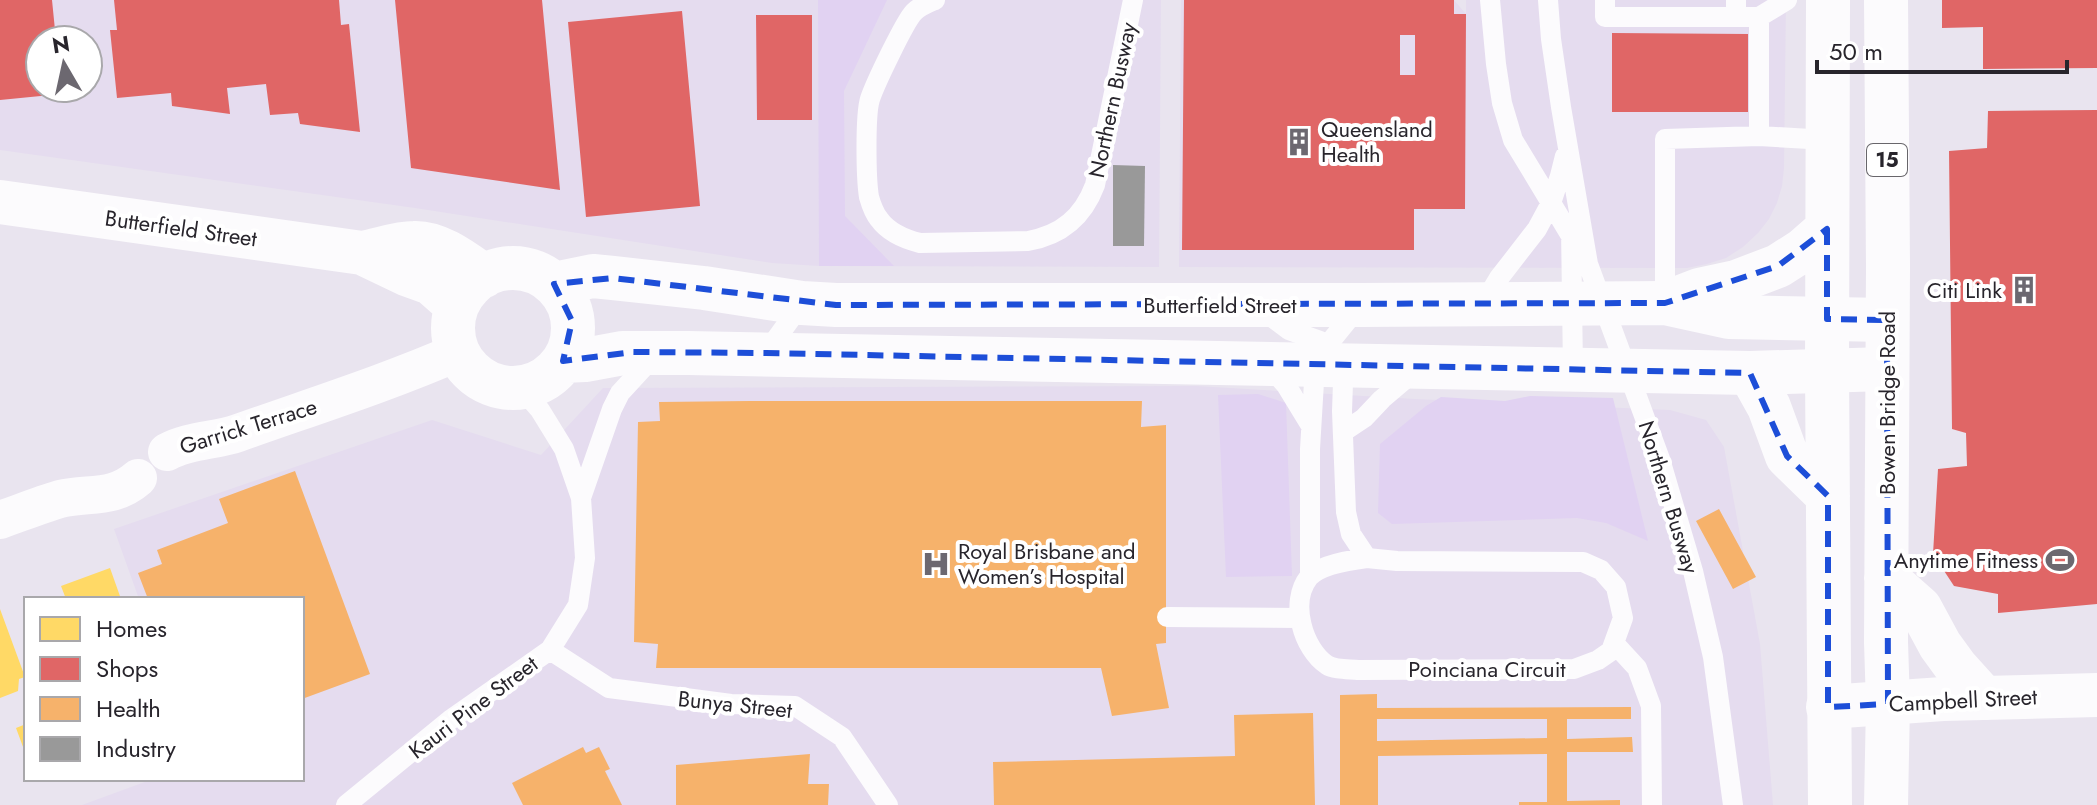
<svg xmlns="http://www.w3.org/2000/svg" width="2097" height="805" font-family="Jost,sans-serif">
	<style>
		.built { fill: #e5dcef; fill-rule: evenodd }
		.green { fill: #e1d2f2 }
		.homes { fill: #ffd966 }
		.shops { fill: #e06666; fill-rule: evenodd }
		.health { fill: #f6b26b; fill-rule: evenodd }
		.industry { fill: #999 }
		.lines { fill: none; stroke-linecap: round; stroke-linejoin: round }
		.service { stroke: #fcfbfd; stroke-width: 20 }
		.minor { stroke: #fcfbfd; stroke-width: 38 }
		.tertiary { stroke: #fcfbfd; stroke-width: 44 }
		.secondary { stroke: #fcfbfd; stroke-width: 44 }
		.trunk { stroke: #fcfbfd; stroke-width: 44 }
		.marked { fill: none; stroke: #1d4ed8; stroke-width: 6; stroke-dasharray: 16 10; stroke-linejoin: round }
		.labels { text-anchor: middle; dominant-baseline: central; stroke-width: 8; stroke-linejoin: round; paint-order: stroke }
		.shield { fill: #fff; stroke: #68666b; stroke-width: 2 }
		.shield-label { font-size: 20px; font-weight: bold; fill: #28252c }
		.street-label { font-size: 22px; fill: #28252c; stroke: #fff }
		.poi-label { font-size: 22px; fill: #28252c; stroke: #fff; text-anchor: start }
	</style>
	<rect width="100%" height="100%" fill="#e9e4ef"/>
	<path class="built" d="M0,0H1161L1159,267L819,266L772,263L415,208L0,150ZM40,40H88V88H40Z
		M1181,0H1454L1466,14V0H1786L1784,168L1782,186L1777,203L1769,219L1758,233L1743,247L1726,258L1707,264L1687,268L1179,267Z
		M1196,386L1415,399L1670,410L1706,420L1724,447L1760,644L1773,805H82L153,779H302V599H139L114,529L432,420L541,455L603,388Z"/>
	<path class="green" d="M818,0H887L844,91L845,216L894,266H819Z
		M1258,394L1286,403L1292,576L1226,577L1218,395Z
		M1530,396L1613,398L1648,541L1606,523L1577,518L1392,524L1378,513L1380,444L1426,406L1441,397L1505,401Z"/>
	<path class="homes" d="M110,568L121,599H66L61,586Z
		M0,609L25,677L19,679L18,691L0,698Z
		M26,724V755L16,728Z"/>
	<path class="shops" d="M0,0H52L56,40H40V88H61V94L0,100Z
		M114,0H339L341,25L349,24L360,132L300,124L298,113L270,115L266,84L227,88L230,114L172,106L171,93L117,98L110,30H117Z
		M395,0H542L560,190L411,168Z
		M1184,0H1454V14H1466L1465,209H1414V250H1182ZM1400,35H1415V75H1400Z
		M1942,0H2097V68L1983,69V27L1942,28Z
		M682,11L700,206L586,217L568,22Z
		M756,15H812V120H757Z
		M1612,33L1748,34V112H1612Z
		M2097,110V604L1998,613V594L1954,586L1933,554L1938,469L1967,466L1966,433L1952,429L1949,151L1987,148L1988,111Z"/>
	<path class="health" d="M749,401H1142L1141,427L1166,425V643L1156,644L1169,708L1112,716L1101,668H656L658,644L634,642L638,422L660,421L659,402Z
		M295,471L370,674L302,699V599H148L138,573L162,564L157,550L228,523L219,499Z
		M1719,509L1756,577L1733,589L1696,521Z
		M1377,694V708L1631,707V719H1567V739L1632,737L1633,752H1567V801L1620,800V805H1519V802H1547V754L1378,756V805H1340V695ZM1377,719H1547V738L1377,741Z
		M1313,713L1315,805H994L993,762L1235,756L1234,715Z
		M583,747L586,753L599,747L610,769L605,771L622,805H523L512,783Z
		M810,754L808,784H829L828,805H676V765Z"/>
	<path class="industry" d="M1113,165L1145,166L1144,246H1113Z"/>
	<g class="lines">
		<path class="service" d="M935,0C928,3 920,6 914,12C905,21 875,84 870,99C865,115 866,179 869,197C871,204 874,213 879,219C889,233 904,239 920,243L1028,241C1062,235 1083,217 1095,185L1133,0
			M1490,0L1496,64L1502,103L1513,140L1574,241
			M1548,0L1551,39L1561,107L1588,264L1660,459L1693,571L1713,657L1733,805
			M1605,0V17H1736V0
			M1759,17L1787,0
			M1759,136L1827,140
			M1571,228L1573,369
			M1484,303L1499,278L1537,229L1551,203L1560,176L1565,156
			M1665,303V139L1759,136V17H1736
			M1265,312L1289,330L1320,341L1336,358L1343,383L1342,411L1346,512L1351,534L1367,558
			M766,353L802,303
			M1270,367L1286,385L1311,426
			M1343,432L1364,418L1382,399L1402,382L1413,369
			M581,498L612,409L620,393L654,356
			M1367,558L1397,561L1583,562L1601,570L1616,587L1623,618L1611,651L1598,660L1574,669L1358,670C1349,669 1335,670 1327,665C1303,649 1289,602 1309,577C1320,565 1351,560 1367,558Z
			M1310,575V449L1315,365L1326,347L1360,305
			M1167,617L1300,618
			M1614,643L1637,668L1651,706L1652,805
			M550,650L609,688L731,704L795,706L842,737L888,805
			M346,805L450,720L550,650L578,605L585,558L581,498L564,449L540,410L520,387"/>
		<path class="minor" d="M167,452C189,440 215,441 238,433C311,407 387,383 458,352
			M0,520C20,513 40,505 60,499C89,492 113,500 138,478"/>
		<path class="tertiary" d="M0,202L362,253L406,274L431,283L457,306
			M362,253C379,250 397,243 414,243C439,242 464,262 484,276
			M453 328a60 60 0 1 1 120 0a60 60 0 1 1-120 0Z
			M554,284L593,276L613,278L704,288L802,303L836,305H1360L1665,303L1729,317L1887,320
			M563,361L585,360L623,353H688L1750,373L1886,369"/>
		<path class="secondary" d="M1828,707L1943,699L2097,695"/>
		<path class="trunk" d="M1828,0L1827,371L1830,805
			M1886,0L1888,267L1886,642L1888,704L1886,805
			M1665,303L1699,290L1736,282L1778,266L1803,250L1827,229
			M1750,373L1769,407L1787,456L1828,496
			M1886,578L1920,608L1940,645L1956,667L1984,698"/>
	</g>
	<path class="marked" d="M1827,229V319L1887,320L1888,704L1828,707V496L1787,456L1750,373L766,353L633,352L563,361L572,321L554,284L613,278L836,305L1665,303L1778,266Z"/>
	<defs>
		<symbol id="building-bare" viewBox="-9 -9 18 18"><path d="M-4-6H4V6H1V3H-1V6H-4ZM-2.5-4.3h1.7v1.8h-1.7ZM.8-4.3h1.7v1.8H.8ZM-2.5-1h1.7V.8h-1.7ZM.8-1h1.7V.8H.8Z" fill="#6c6870" stroke="#fff" stroke-width="2.5" paint-order="stroke"/></symbol>
		<symbol id="stadium-bare" viewBox="-9 -9 18 18"><path d="M0-5a6.5 5 0 1 0 0 10a6.5 5 0 1 0 0-10ZM-3.5-1.8h7v3.6h-7Z" fill="#6c6870" stroke="#fff" stroke-width="2.5" paint-order="stroke"/></symbol>
		<symbol id="hospital-bare" viewBox="-9 -9 18 18"><path d="M-5-5h3v3.5h4V-5h3V5h-3V1.5h-4V5h-3Z" fill="#6c6870" stroke="#fff" stroke-width="2.5" paint-order="stroke"/></symbol>
	</defs>
	<g fill-rule="evenodd">
		<use href="#building-bare" x="1279" y="122" width="40" height="40"/>
		<use href="#building-bare" x="2004" y="270" width="40" height="40"/>
		<use href="#stadium-bare" x="2040" y="540" width="40" height="40"/>
		<use href="#hospital-bare" x="916" y="544" width="40" height="40"/>
	</g>
	<g class="labels">
		<rect class="shield" x="1867" y="144" width="40" height="32" rx="6"/>
		<g class="shield-label">
			<text x="1887" y="160">15</text>
		</g>
		<g class="street-label">
			<text transform="translate(1112 100) rotate(-78)">Northern Busway</text>
			<text transform="translate(181 228) rotate(8)">Butterfield Street</text>
			<text x="1220" y="305">Butterfield Street</text>
			<text transform="translate(1887 403) rotate(-90)">Bowen Bridge Road</text>
			<text transform="translate(248 426) rotate(-17)">Garrick Terrace</text>
			<text transform="translate(1669 497) rotate(73)">Northern Busway</text>
			<text x="1487" y="669">Poinciana Circuit</text>
			<text transform="translate(1963 700) rotate(-3)">Campbell Street</text>
			<text transform="translate(735 704) rotate(6)">Bunya Street</text>
			<text transform="translate(473 707) rotate(-37)">Kauri Pine Street</text>
		</g>
		<g class="poi-label">
			<text x="1321" y="129">Queensland<tspan x="1321" dy="25">Health</tspan></text>
			<text x="2002" y="290" text-anchor="end">Citi Link</text>
			<text x="958" y="551">Royal Brisbane and<tspan x="958" dy="25">Women’s Hospital</tspan></text>
			<text x="2038" y="560" text-anchor="end">Anytime Fitness</text>
		</g>
	</g>
	<rect x="24" y="597" width="280" height="184" fill="#ffffff" stroke="#a9a8ab" stroke-width="2"/>
	<rect x="40" y="617" width="40" height="24" fill="#ffd966" stroke="#a9a8ab" stroke-width="2"/>
	<text x="96" y="637" font-size="24" fill="#28252c">Homes</text>
	<rect x="40" y="657" width="40" height="24" fill="#e06666" stroke="#a9a8ab" stroke-width="2"/>
	<text x="96" y="677" font-size="24" fill="#28252c">Shops</text>
	<rect x="40" y="697" width="40" height="24" fill="#f6b26b" stroke="#a9a8ab" stroke-width="2"/>
	<text x="96" y="717" font-size="24" fill="#28252c">Health</text>
	<rect x="40" y="737" width="40" height="24" fill="#999999" stroke="#a9a8ab" stroke-width="2"/>
	<text x="96" y="757" font-size="24" fill="#28252c">Industry</text>
	<g transform="translate(64 64) rotate(351)"><circle r="38" fill="#ffffff" stroke="#a9a8ab" stroke-width="2"/>
	<path d="M0-6L14 30L0 20L-14 30Z" fill="#6c6870"/>
	<text y="-12" font-size="22" font-weight="bold" text-anchor="middle" fill="#28252c">N</text>
	</g>
	<path d="M1817 60v12h250v-12" fill="none" stroke="#28252c" stroke-width="4"/>
	<text x="1829" y="60" font-size="24" fill="#28252c" stroke="#ffffff" stroke-width="6" paint-order="stroke">50 m</text>
</svg>
